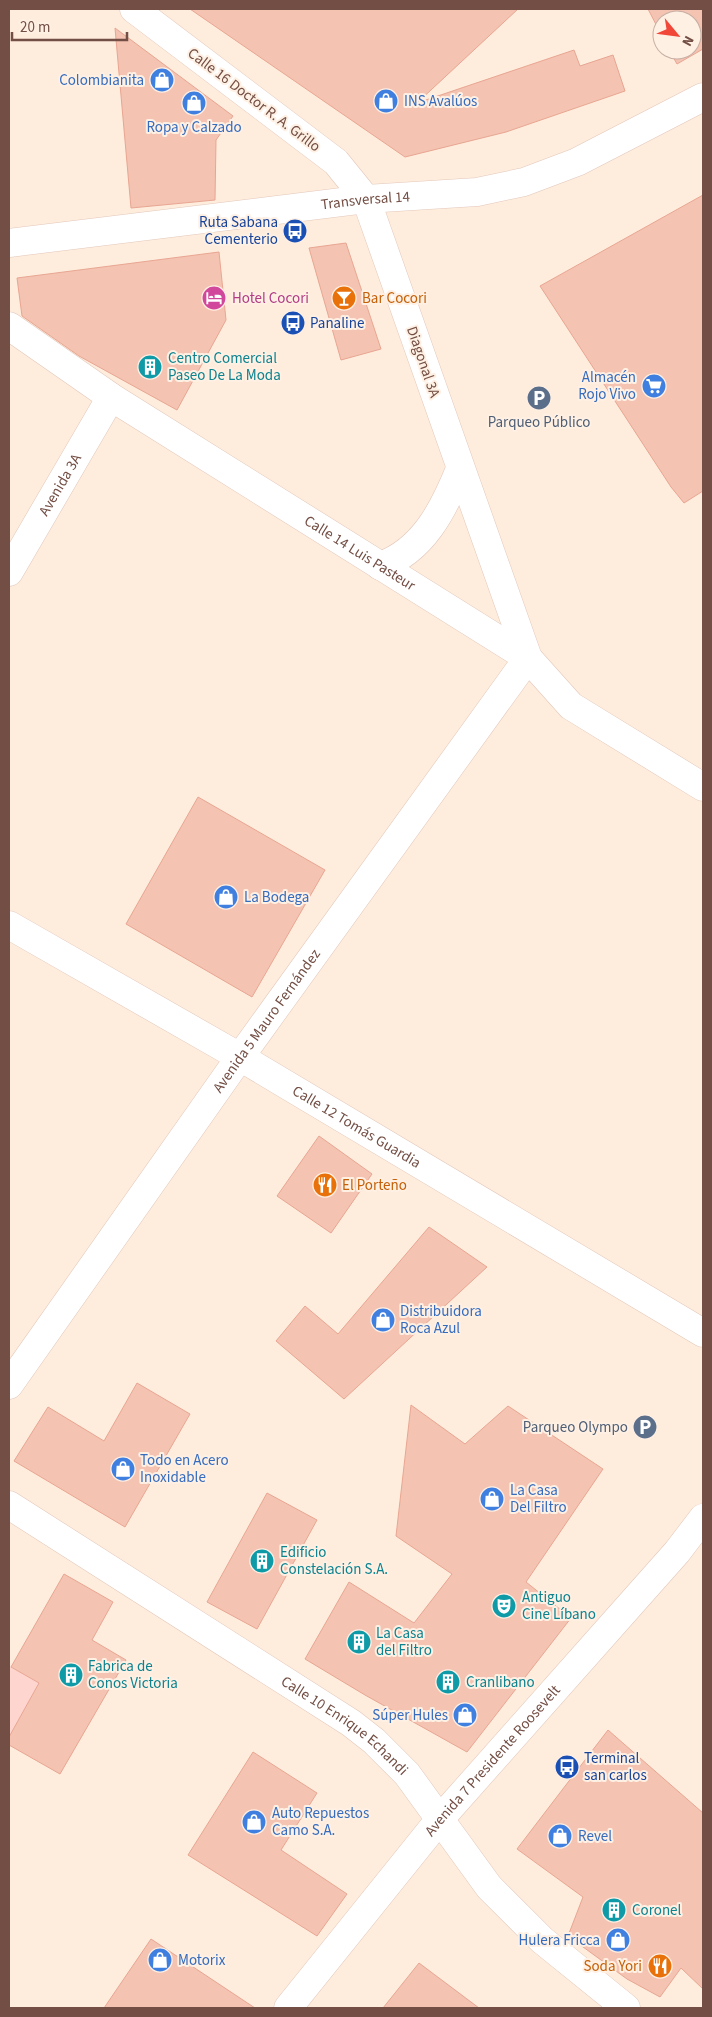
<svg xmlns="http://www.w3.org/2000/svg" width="712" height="2017" font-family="'Source Sans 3',sans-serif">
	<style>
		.commercial { fill: #ffd6cf }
		.building { fill: #f4c3b2; stroke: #e8a692 }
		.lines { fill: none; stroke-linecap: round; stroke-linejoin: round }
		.minor-casing { stroke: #e3c8bb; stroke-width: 29 }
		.tertiary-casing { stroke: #e3c8bb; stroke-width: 29 }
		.minor { stroke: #fff; stroke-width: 28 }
		.tertiary { stroke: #fff; stroke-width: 28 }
		.labels { text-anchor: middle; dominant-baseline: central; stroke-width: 4; stroke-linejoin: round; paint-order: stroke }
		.shop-label { font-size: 15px; fill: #366cbe; stroke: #fff0e4; text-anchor: start }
		.street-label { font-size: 15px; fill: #734e44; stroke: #fff0e4 }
		.transit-label { font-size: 15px; fill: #164399; stroke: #fff0e4; text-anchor: start }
		.hotel-label { font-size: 15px; fill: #b23c85; stroke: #fff0e4; text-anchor: start }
		.food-label { font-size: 15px; fill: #c56008; stroke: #fff0e4; text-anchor: start }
		.culture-label { font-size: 15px; fill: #0d838f; stroke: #fff0e4; text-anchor: start }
		.service-label { font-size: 15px; fill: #4e5e75; stroke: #fff0e4 }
	</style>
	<rect width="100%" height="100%" fill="#feecdc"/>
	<path class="commercial" d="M9,1666L39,1683L9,1737Z"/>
	<path class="building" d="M190,9H518L417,103L574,50L580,66L613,55L625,91L506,132L405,157Z
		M648,9H703V49L677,64L669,50H692V20H662V36Z
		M115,28L233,116L216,140L215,200L131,208Z
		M703,195V491L684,503L671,487L540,286Z
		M346,243L381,349L341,360L309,248Z
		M219,252L226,320L177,410L79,356L22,316L17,278Z
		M198,797L325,870L252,997L126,924Z
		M319,1136L372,1174L331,1233L277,1196Z
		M429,1227L487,1267L344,1399L276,1341L305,1306L338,1334Z
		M137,1383L190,1414L125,1527L14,1461L48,1407L104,1441Z
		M411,1405L465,1444L508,1406L603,1469L526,1582L571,1618L467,1752L365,1695L305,1659L349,1582L414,1623L452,1574L396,1536Z
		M267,1493L317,1520L257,1629L207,1602Z
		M64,1574L113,1602L92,1640L126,1660L60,1774L9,1745V1737L39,1683L11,1667Z
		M608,1730L703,1813V1989L681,1968L660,1997L627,1979L568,1936L583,1897L517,1849Z
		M253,1752L317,1793L281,1850L347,1894L317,1936L188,1855Z
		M151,1939L255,2008H104Z
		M419,1963L479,2008H383Z"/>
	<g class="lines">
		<defs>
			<g id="minor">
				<path id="s1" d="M9,243L366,199L477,192L524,182L577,162L703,97"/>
				<path id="s2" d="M9,326L111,397L528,658L571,706L703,787"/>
				<path d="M380,566C423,551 444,509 460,469"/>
				<path id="s3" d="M9,572L111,397"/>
				<path id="s4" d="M9,1385L240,1057L528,658L366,199L336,162L134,9"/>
			</g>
			<g id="tertiary">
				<path id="s5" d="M9,925L240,1057L703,1333"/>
				<path id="s6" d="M9,1505L351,1723L374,1741L407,1774L489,1887L542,1940L626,2008"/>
				<path id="s7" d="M288,2008L440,1819L677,1552L703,1518"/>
			</g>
		</defs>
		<use href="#minor" class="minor-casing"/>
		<use href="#tertiary" class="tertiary-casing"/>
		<use href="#minor" class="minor"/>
		<use href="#tertiary" class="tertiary"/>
	</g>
	<defs>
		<symbol id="shop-disc" viewBox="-11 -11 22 22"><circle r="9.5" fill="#3f7fe0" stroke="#fff0e4"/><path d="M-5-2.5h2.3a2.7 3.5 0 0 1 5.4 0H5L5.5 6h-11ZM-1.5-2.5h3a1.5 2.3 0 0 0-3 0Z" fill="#fff"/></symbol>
		<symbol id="bus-disc" viewBox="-11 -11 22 22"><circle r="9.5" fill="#1a4fb4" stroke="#fff0e4"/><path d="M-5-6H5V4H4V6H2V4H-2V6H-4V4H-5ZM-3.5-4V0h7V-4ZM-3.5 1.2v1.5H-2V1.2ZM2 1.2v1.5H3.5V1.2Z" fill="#fff"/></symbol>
		<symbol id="hotel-disc" viewBox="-11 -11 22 22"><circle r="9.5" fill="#d1479c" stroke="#fff0e4"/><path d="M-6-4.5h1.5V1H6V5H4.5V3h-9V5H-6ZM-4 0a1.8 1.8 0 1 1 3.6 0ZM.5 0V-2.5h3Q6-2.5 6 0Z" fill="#fff"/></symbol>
		<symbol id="bar-disc" viewBox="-11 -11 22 22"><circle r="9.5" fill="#e8710a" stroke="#fff0e4"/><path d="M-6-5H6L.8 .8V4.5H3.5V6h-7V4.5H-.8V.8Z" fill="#fff"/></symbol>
		<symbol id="building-disc" viewBox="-11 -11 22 22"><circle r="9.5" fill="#0f9aa8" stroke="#fff0e4"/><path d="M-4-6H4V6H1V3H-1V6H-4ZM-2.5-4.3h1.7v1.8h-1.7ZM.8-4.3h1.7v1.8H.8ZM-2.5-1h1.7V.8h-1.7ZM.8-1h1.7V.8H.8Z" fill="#fff"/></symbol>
		<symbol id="supermarket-disc" viewBox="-11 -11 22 22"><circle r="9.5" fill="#3f7fe0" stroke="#fff0e4"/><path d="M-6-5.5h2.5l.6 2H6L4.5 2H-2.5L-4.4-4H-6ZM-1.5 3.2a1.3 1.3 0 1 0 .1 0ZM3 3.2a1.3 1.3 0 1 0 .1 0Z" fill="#fff"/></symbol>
		<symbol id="parking-disc" viewBox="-11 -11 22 22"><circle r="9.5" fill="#5c6f8a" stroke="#fff0e4"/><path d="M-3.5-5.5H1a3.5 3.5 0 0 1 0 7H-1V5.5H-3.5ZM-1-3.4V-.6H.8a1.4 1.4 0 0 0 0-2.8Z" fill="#fff"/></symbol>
		<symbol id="restaurant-disc" viewBox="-11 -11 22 22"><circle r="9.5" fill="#e8710a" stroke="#fff0e4"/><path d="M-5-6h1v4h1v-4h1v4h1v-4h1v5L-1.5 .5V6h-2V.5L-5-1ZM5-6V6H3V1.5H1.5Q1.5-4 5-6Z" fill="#fff"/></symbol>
		<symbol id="theatre-disc" viewBox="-11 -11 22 22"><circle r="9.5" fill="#0f9aa8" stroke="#fff0e4"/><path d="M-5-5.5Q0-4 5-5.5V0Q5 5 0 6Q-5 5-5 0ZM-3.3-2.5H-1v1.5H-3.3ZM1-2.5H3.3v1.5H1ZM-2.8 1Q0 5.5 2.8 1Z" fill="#fff"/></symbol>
	</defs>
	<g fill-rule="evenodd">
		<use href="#shop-disc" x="148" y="66" width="28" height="28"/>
		<use href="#shop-disc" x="372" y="87" width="28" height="28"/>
		<use href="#shop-disc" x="180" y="89" width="28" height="28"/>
		<use href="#bus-disc" x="281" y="217" width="28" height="28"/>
		<use href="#hotel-disc" x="200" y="284" width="28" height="28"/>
		<use href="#bar-disc" x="330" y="284" width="28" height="28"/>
		<use href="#bus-disc" x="279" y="309" width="28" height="28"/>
		<use href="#building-disc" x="136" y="353" width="28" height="28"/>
		<use href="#supermarket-disc" x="640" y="372" width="28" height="28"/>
		<use href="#parking-disc" x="525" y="384" width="28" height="28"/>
		<use href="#shop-disc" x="212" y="883" width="28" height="28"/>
		<use href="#restaurant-disc" x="311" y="1171" width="28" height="28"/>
		<use href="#shop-disc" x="369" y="1306" width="28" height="28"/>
		<use href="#parking-disc" x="631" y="1413" width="28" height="28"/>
		<use href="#shop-disc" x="109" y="1455" width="28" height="28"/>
		<use href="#shop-disc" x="478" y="1485" width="28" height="28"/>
		<use href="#building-disc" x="248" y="1547" width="28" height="28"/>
		<use href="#theatre-disc" x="490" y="1592" width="28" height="28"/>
		<use href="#building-disc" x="345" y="1628" width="28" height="28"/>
		<use href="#building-disc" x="57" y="1661" width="28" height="28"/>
		<use href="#building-disc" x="434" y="1668" width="28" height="28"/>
		<use href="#shop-disc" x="451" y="1701" width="28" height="28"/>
		<use href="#bus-disc" x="553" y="1753" width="28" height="28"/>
		<use href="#shop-disc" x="240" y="1808" width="28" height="28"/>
		<use href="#shop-disc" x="546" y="1822" width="28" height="28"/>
		<use href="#building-disc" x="600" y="1896" width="28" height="28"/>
		<use href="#shop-disc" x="604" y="1926" width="28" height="28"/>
		<use href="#shop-disc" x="146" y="1946" width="28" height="28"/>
		<use href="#restaurant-disc" x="646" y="1952" width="28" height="28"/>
	</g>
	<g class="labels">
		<g class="shop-label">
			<text x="144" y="80" text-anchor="end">Colombianita</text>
			<text x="404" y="101">INS Avalúos</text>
			<text x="194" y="127" text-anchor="middle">Ropa y Calzado</text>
			<text x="636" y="377" text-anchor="end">Almacén<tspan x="636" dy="17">Rojo Vivo</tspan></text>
			<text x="244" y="897">La Bodega</text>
			<text x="400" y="1311">Distribuidora<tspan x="400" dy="17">Roca Azul</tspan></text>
			<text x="140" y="1460">Todo en Acero<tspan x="140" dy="17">Inoxidable</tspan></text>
			<text x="510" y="1490">La Casa<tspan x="510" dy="17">Del Filtro</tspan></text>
			<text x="448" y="1715" text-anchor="end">Súper Hules</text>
			<text x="272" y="1813">Auto Repuestos<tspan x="272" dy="17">Camo S.A.</tspan></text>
			<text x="578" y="1836">Revel</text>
			<text x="600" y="1940" text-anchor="end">Hulera Fricca</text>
			<text x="178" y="1960">Motorix</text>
		</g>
		<g class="street-label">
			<text transform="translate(254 100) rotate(37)">Calle 16 Doctor R. A. Grillo</text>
			<text stroke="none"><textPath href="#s1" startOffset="359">Transversal 14</textPath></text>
			<text transform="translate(423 362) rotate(71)">Diagonal 3A</text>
			<text stroke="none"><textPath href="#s3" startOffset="101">Avenida 3A</textPath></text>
			<text stroke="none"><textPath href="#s2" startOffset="418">Calle 14 Luis Pasteur</textPath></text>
			<text stroke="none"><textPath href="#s4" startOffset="446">Avenida 5 Mauro Fernández</textPath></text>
			<text stroke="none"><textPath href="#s5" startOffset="402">Calle 12 Tomás Guardia</textPath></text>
			<text stroke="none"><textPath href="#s6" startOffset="402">Calle 10 Enrique Echandi</textPath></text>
			<text stroke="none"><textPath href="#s7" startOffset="321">Avenida 7 Presidente Roosevelt</textPath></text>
		</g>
		<g class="transit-label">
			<text x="278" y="222" text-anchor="end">Ruta Sabana<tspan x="278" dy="17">Cementerio</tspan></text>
			<text x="310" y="323">Panaline</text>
			<text x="584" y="1758">Terminal<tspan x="584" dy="17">san carlos</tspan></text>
		</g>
		<g class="hotel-label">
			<text x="232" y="298">Hotel Cocori</text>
		</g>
		<g class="food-label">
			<text x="362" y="298">Bar Cocori</text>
			<text x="342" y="1185">El Porteño</text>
			<text x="642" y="1966" text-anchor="end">Soda Yori</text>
		</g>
		<g class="culture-label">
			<text x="168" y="358">Centro Comercial<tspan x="168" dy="17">Paseo De La Moda</tspan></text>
			<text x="280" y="1552">Edificio<tspan x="280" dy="17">Constelación S.A.</tspan></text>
			<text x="522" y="1597">Antiguo<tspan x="522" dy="17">Cine Líbano</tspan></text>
			<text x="376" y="1633">La Casa<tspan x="376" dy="17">del Filtro</tspan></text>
			<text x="88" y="1666">Fabrica de<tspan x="88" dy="17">Conos Victoria</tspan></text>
			<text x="466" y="1682">Cranlibano</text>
			<text x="632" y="1910">Coronel</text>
		</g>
		<g class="service-label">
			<text x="539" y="422">Parqueo Público</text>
			<text x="628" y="1427" text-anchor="end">Parqueo Olympo</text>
		</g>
	</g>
	<rect width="712" height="2017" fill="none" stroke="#734e44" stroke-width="20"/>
	<g transform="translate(677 35) rotate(119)"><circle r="24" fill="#fff0e4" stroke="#c7afa4"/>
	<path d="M0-4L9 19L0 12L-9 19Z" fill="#f04739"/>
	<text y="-8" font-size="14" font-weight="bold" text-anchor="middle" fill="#734e44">N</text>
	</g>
	<path d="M12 32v8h115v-8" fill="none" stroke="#734e44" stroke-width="2.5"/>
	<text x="20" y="32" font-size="15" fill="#734e44" stroke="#fff0e4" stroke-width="4" paint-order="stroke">20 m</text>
</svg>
